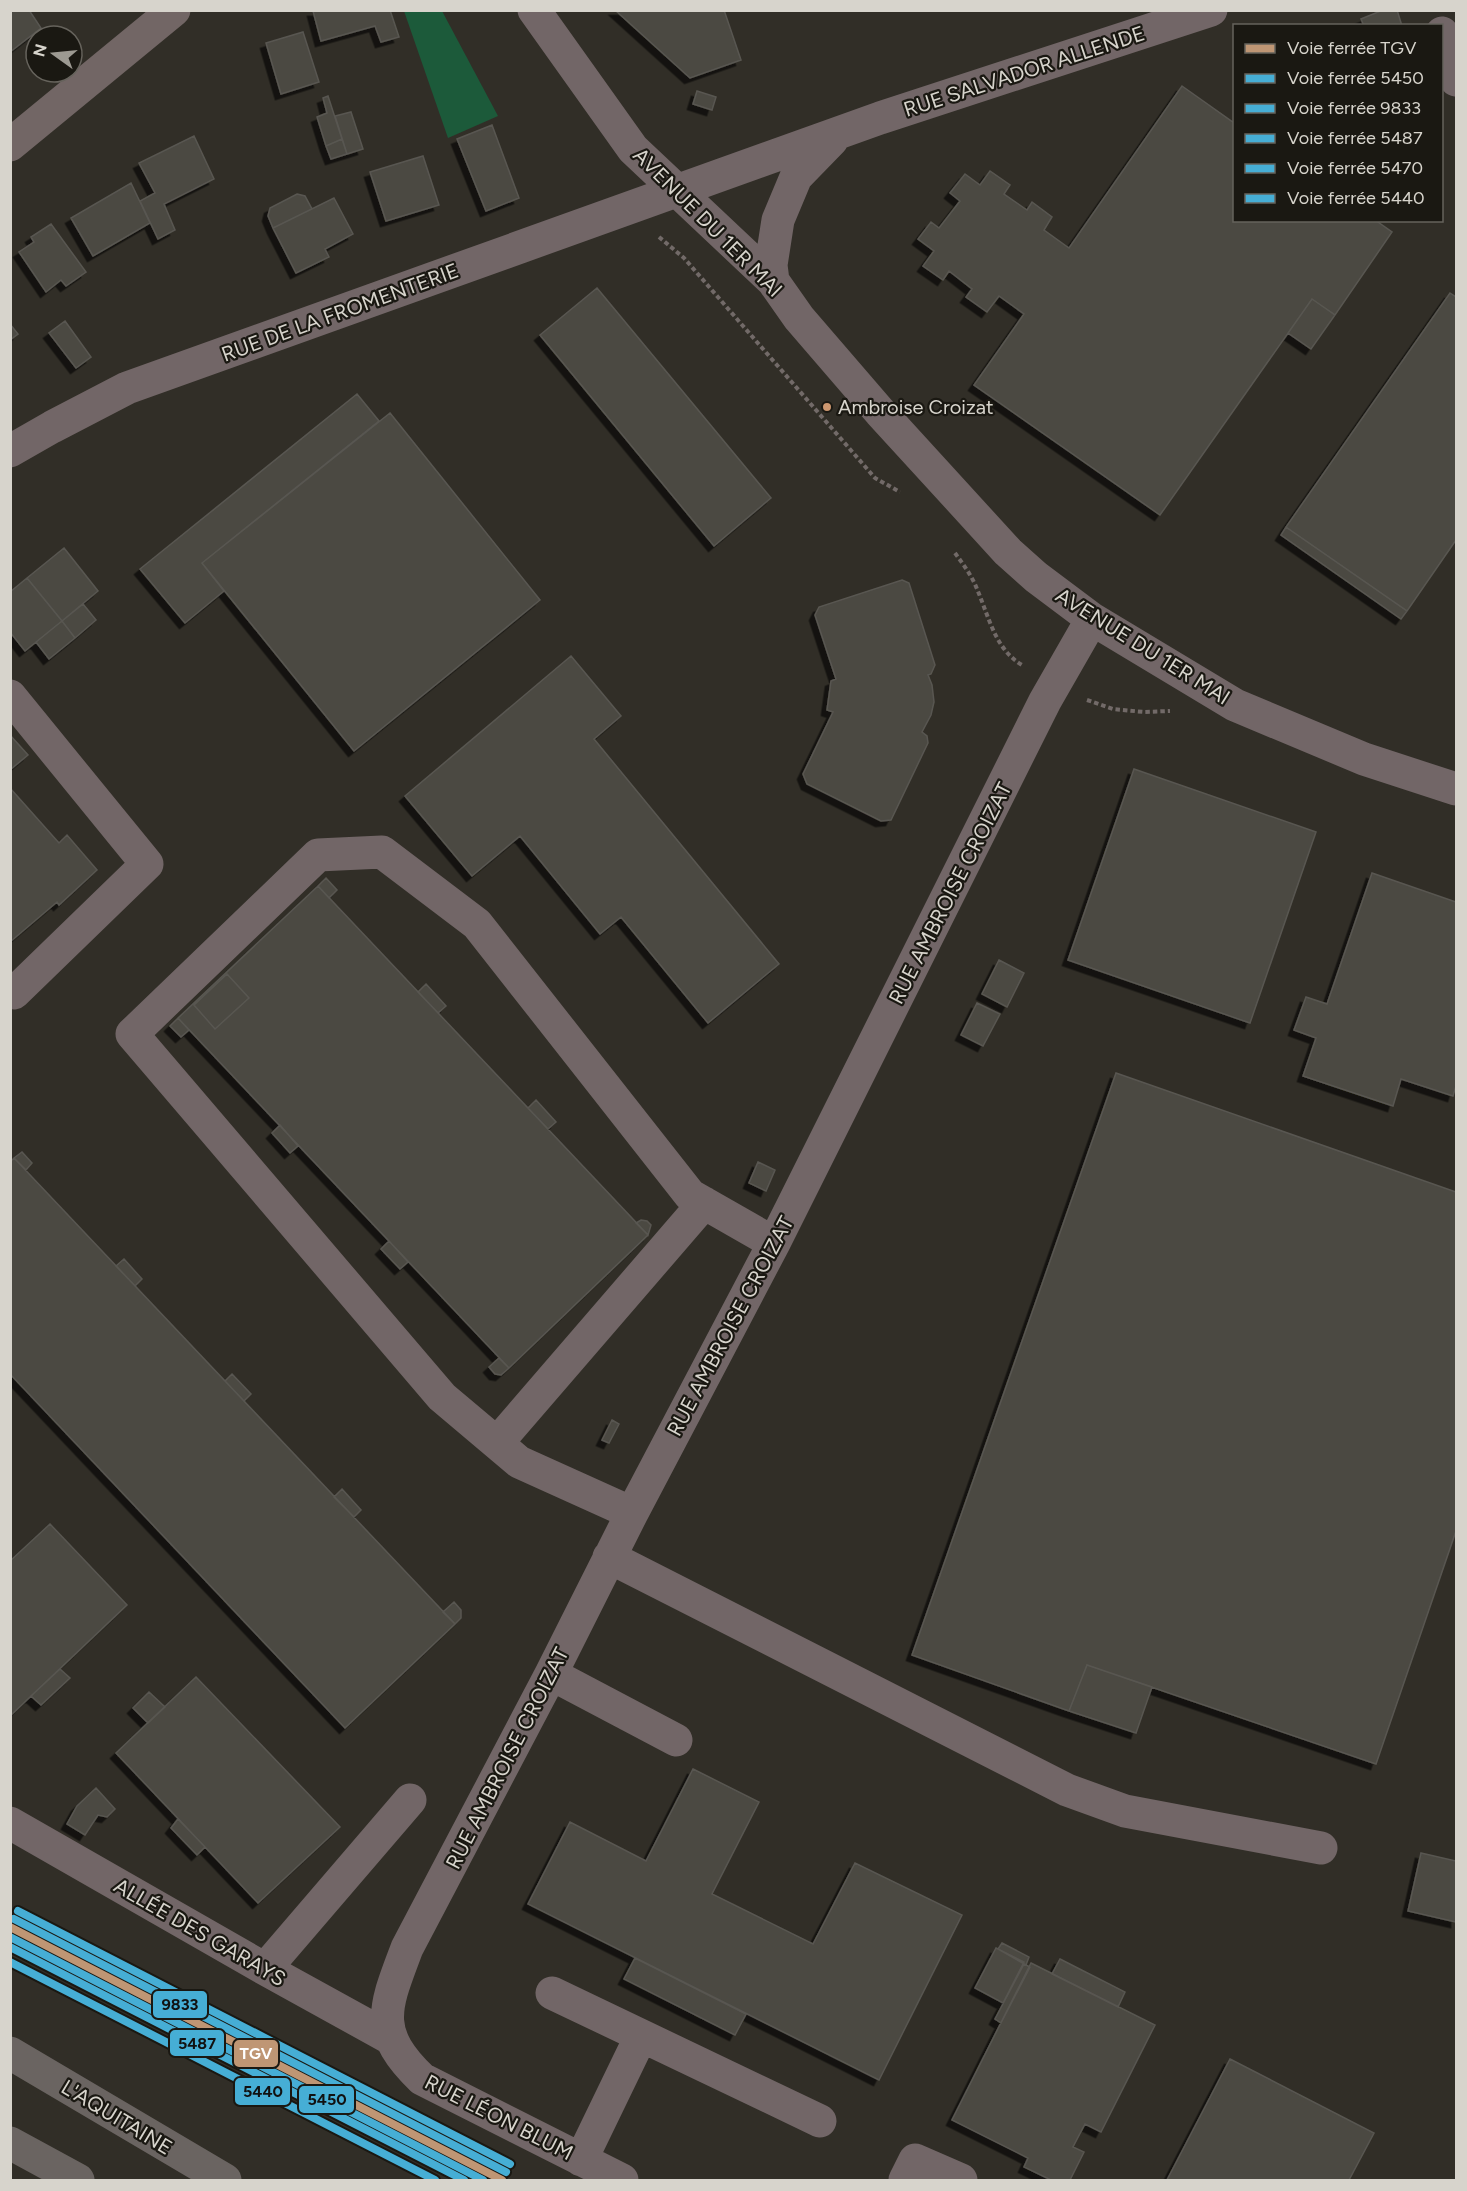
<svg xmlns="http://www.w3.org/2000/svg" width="1467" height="2191" font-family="Figtree,sans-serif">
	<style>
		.green { fill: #1c5a3a }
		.building { fill: #4b4943; stroke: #595751; stroke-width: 1.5; filter: url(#shadow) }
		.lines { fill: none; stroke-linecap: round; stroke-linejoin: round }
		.path { stroke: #726a68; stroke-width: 4; stroke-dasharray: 4.5 3; stroke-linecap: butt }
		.minor { stroke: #726667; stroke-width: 33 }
		.major { stroke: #726665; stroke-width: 33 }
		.highway { stroke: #6a6461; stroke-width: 33 }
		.rail-1-casing { stroke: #1a1812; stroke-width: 12 }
		.rail-2-casing { stroke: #1a1812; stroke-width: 12 }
		.rail-3-casing { stroke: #1a1812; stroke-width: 12 }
		.rail-4-casing { stroke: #1a1812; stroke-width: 12 }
		.rail-5-casing { stroke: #1a1812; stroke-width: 12 }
		.rail-6-casing { stroke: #1a1812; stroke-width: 12 }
		.rail-1 { stroke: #bf9674; stroke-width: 8 }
		.rail-2 { stroke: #46aed5; stroke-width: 8 }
		.rail-3 { stroke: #46aed5; stroke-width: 8 }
		.rail-4 { stroke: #46aed5; stroke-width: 8 }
		.rail-5 { stroke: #46aed5; stroke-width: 8 }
		.rail-6 { stroke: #46aed5; stroke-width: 8 }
		.bus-dot { fill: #cd976f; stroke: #1a1812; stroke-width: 2 }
		.labels { text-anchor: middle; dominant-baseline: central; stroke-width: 4.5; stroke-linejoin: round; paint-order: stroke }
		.bus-label { font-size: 20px; fill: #d7d4cc; stroke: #1a1812; text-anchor: start }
		.street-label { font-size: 21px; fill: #d7d4cc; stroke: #1a1812 }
		.line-badge { stroke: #1a1812; stroke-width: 2 }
		.badge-label { font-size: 16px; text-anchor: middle; font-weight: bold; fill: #fff }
		.pale-badge-label { font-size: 16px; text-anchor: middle; font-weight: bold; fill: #111 }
	</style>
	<defs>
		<filter id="shadow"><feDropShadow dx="-5.5" dy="5.5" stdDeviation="0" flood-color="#0009"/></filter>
	</defs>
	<rect width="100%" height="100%" fill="#312e27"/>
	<path class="green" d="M404,11H442L498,116L448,138Z"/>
	<path class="building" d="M10,10H29L41,28L10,52Z
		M390,10L399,37L381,42L375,26L321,41L313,11Z
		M615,10H724L741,60L690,78Z
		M1383,10H1397L1402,26H1364L1361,19Z
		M303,32L319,82L281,94L266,43Z
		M1182,86L1234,123V220H1375L1392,232L1335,315L1312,299L1160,515L974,385L1024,314L999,296L987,312L966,297L972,289L949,271L943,280L923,266L934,251L918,239L931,222L939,228L960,201L950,193L965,174L980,185L990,171L1010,185L1004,194L1027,210L1032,202L1052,217L1044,230L1069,248Z
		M697,91L716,97L712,110L693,104Z
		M328,96L342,139L326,146L317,117L327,113L323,98Z
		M351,112L363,149L347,154L335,116Z
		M492,125L519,198L486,211L457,139Z
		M194,136L214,179L164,204L175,230L158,239L140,201L155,193L139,163Z
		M342,139L347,154L331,159L326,146Z
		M423,156L439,205L386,221L370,172Z
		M131,183L150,223L93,256L71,218Z
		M297,194L305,196L312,209L273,228L268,216L270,208Z
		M334,198L353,234L325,249L329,257L296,273L273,228Z
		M51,224L86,272L66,286L61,280L46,292L19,252L34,242L31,237Z
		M597,288L771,498L714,546L540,335Z
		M1450,293L1456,297V540L1407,611L1286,527Z
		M1312,299L1335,315L1311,349L1288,333Z
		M65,321L91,357L76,368L49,333Z
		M10,324L18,334L10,340Z
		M357,394L379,421L202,563L224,591L185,623L140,569Z
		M390,413L540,600L354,751L202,563Z
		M1286,527L1407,611L1401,619L1281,535Z
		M64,548L98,591L62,621L27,578Z
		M27,578L62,621L25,651L10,632V592Z
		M902,580L909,583L935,665L931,674L928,675L932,685L934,702L931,715L922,732L927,736L928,743L891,820L881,821L807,784L803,774L833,712L827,710L831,681L836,679L815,615L819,607Z
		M83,604L96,620L75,638L62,621Z
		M62,621L75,638L49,659L36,642Z
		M571,656L621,716L594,739L779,964L708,1023L621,917L600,934L520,836L472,876L405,796Z
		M10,735L28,755L10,770Z
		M1134,769L1316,832L1250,1023L1068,960Z
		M10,788L59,843L67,835L97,870L59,905L57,902L10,942Z
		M1372,873L1456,902V1086L1453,1096L1401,1079L1393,1106L1303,1076L1316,1038L1294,1030L1306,997L1327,1004Z
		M326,878L337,890L329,898L318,886Z
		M318,886L648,1235L509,1368L178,1018Z
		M999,960L1024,973L1007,1007L982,994Z
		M227,974L249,998L215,1029L194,1005Z
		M426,984L446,1006L438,1013L418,992Z
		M977,1003L1000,1014L983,1046L961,1035Z
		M178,1018L189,1030L181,1037L170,1026Z
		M1116,1073L1456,1192V1531L1376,1764L1087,1665L1069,1711L912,1655Z
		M536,1100L556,1122L548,1129L528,1108Z
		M280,1125L298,1146L290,1153L272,1133Z
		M22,1152L32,1163L26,1170L14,1158Z
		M14,1158L455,1624L345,1728L10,1374V1162Z
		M758,1162L775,1170L766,1191L749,1183Z
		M641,1220L647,1221L651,1225L648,1235L636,1223Z
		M389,1241L408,1262L400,1269L381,1249Z
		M124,1259L142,1279L135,1286L116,1266Z
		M499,1358L509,1368L501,1375L495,1374L489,1367Z
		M232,1374L251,1394L244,1401L225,1381Z
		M612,1420L619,1424L609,1443L602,1440Z
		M342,1489L361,1510L354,1517L334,1497Z
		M50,1524L127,1605L10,1716V1561Z
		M454,1602L461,1610V1618L455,1624L443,1612Z
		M1087,1665L1152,1687L1136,1733L1069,1711Z
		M60,1669L70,1678L41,1705L31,1696Z
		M196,1677L340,1827L258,1903L116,1753Z
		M149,1692L165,1707L148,1723L133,1708Z
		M693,1769L759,1802L712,1894L813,1944L855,1863L962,1915L879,2080L528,1904L570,1822L646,1861Z
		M96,1788L115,1809L107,1817L98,1815L85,1835L67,1824L77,1806Z
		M178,1819L205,1847L197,1855L171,1828Z
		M1421,1853L1456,1861V1922L1408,1911Z
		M1002,1943L1029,1957L1026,1965L998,1949Z
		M996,1948L1024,1962L1003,2003L975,1988Z
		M635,1958L746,2014L735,2035L624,1979Z
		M1060,1959L1125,1992L1118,2007L1052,1974Z
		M1031,1963L1155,2025L1101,2132L1085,2124L1073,2147L1084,2152L1070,2180H1051L1024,2167L1028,2158L952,2120Z
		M1024,1964L1030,1967L1001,2023L995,2019Z
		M1230,2059L1374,2133L1349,2180H1167Z"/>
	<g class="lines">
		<path class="path" d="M659,237L684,258L875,478L900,492
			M955,553C963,564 972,576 977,589C989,617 995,649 1022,665
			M1087,700L1113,709L1144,712L1170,711"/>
		<path class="minor" d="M534,10L633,149L773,281L799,318L880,412L1008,552L1036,577L1092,619L1235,705L1364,759L1456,789
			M1442,33L1456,80
			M773,281L771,265L778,220L796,177L832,140
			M10,451L52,427L127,388L880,118L1211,10
			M10,696L147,864L14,993L10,991
			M497,1443L704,1203
			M632,1513L519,1462L442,1397L132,1034L318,855L382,852L477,924L690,1195L774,1243
			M609,1557L1067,1790L1125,1811L1321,1848
			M551,1674L676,1740
			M10,1823L265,1969L390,2038
			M265,1969L410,1800
			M552,1993L820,2121
			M581,2160L641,2036
			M622,2180L422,2079C372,2031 385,2007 407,1948L551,1674L632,1513L774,1243L1045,701L1092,619
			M905,2180L915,2160L961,2180"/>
		<path class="major" d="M10,145L174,10"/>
		<path class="highway" d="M10,2053L225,2180
			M10,2143L78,2180"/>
		<defs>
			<path id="rail-1" d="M10,1927L502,2180"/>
			<path id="rail-2" d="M10,1937L483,2180"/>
			<path id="rail-3" d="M14,1919L506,2172"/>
			<path id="rail-4" d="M10,1947L464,2180"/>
			<path id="rail-5" d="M18,1911L510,2164"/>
			<path id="rail-6" d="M10,1962L435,2180"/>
		</defs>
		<use href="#rail-1" class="rail-1-casing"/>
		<use href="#rail-2" class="rail-2-casing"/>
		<use href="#rail-3" class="rail-3-casing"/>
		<use href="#rail-4" class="rail-4-casing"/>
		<use href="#rail-5" class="rail-5-casing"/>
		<use href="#rail-6" class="rail-6-casing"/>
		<use href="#rail-1" class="rail-1"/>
		<use href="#rail-2" class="rail-2"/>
		<use href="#rail-3" class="rail-3"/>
		<use href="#rail-4" class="rail-4"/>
		<use href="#rail-5" class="rail-5"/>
		<use href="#rail-6" class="rail-6"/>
	</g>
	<circle class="bus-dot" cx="827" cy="407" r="5"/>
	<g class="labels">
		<g class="bus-label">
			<text x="838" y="407">Ambroise Croizat</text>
		</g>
		<g class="street-label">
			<text transform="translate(1024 71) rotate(-18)">RUE SALVADOR ALLENDE</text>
			<text transform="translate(708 222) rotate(45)">AVENUE DU 1ER MAI</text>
			<text transform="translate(340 312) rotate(-20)">RUE DE LA FROMENTERIE</text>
			<text transform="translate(1143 646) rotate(32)">AVENUE DU 1ER MAI</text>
			<text transform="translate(950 893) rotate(-63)">RUE AMBROISE CROIZAT</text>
			<text transform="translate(730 1326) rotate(-62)">RUE AMBROISE CROIZAT</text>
			<text transform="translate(507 1758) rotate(-63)">RUE AMBROISE CROIZAT</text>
			<text transform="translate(200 1932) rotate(30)">ALLÉE DES GARAYS</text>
			<text transform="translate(117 2117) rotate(31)">L'AQUITAINE</text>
			<text transform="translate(499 2117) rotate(27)">RUE LÉON BLUM</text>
		</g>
	</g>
	<g class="line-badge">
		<rect x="152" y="1990" width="56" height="29" rx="6" fill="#46aed5"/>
		<rect x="169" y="2029" width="56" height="28" rx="6" fill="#46aed5"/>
		<rect x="233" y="2039" width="46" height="29" rx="6" fill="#bf9674"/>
		<rect x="234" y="2077" width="57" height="29" rx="6" fill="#46aed5"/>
		<rect x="298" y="2085" width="57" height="29" rx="6" fill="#46aed5"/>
	</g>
	<g class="badge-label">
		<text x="256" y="2059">TGV</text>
	</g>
	<g class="pale-badge-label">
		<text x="180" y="2010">9833</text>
		<text x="197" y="2049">5487</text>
		<text x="263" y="2097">5440</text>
		<text x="327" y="2105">5450</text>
	</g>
	<rect width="1467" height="2191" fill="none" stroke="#d7d4cc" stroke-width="24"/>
	<rect x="1233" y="24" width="210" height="198" fill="#1a1812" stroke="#66635c" stroke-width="1.5"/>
	<rect x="1245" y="44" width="30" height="9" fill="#bf9674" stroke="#66635c" stroke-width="1.5"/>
	<text x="1287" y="54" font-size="18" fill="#d7d4cc">Voie ferrée TGV</text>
	<rect x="1245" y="74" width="30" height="9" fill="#46aed5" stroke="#66635c" stroke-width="1.5"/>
	<text x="1287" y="84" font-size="18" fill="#d7d4cc">Voie ferrée 5450</text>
	<rect x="1245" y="104" width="30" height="9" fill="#46aed5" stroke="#66635c" stroke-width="1.5"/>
	<text x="1287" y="114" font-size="18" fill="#d7d4cc">Voie ferrée 9833</text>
	<rect x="1245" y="134" width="30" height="9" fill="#46aed5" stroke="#66635c" stroke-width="1.5"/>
	<text x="1287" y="144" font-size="18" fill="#d7d4cc">Voie ferrée 5487</text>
	<rect x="1245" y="164" width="30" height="9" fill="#46aed5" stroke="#66635c" stroke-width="1.5"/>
	<text x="1287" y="174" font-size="18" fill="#d7d4cc">Voie ferrée 5470</text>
	<rect x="1245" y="194" width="30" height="9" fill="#46aed5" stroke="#66635c" stroke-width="1.5"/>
	<text x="1287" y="204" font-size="18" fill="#d7d4cc">Voie ferrée 5440</text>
	<g transform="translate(54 54) rotate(285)"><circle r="28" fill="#1a1812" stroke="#66635c" stroke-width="1.5"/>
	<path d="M0-4.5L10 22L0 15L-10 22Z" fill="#9d9a92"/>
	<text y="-9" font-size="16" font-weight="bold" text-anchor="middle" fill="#d7d4cc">N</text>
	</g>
</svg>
